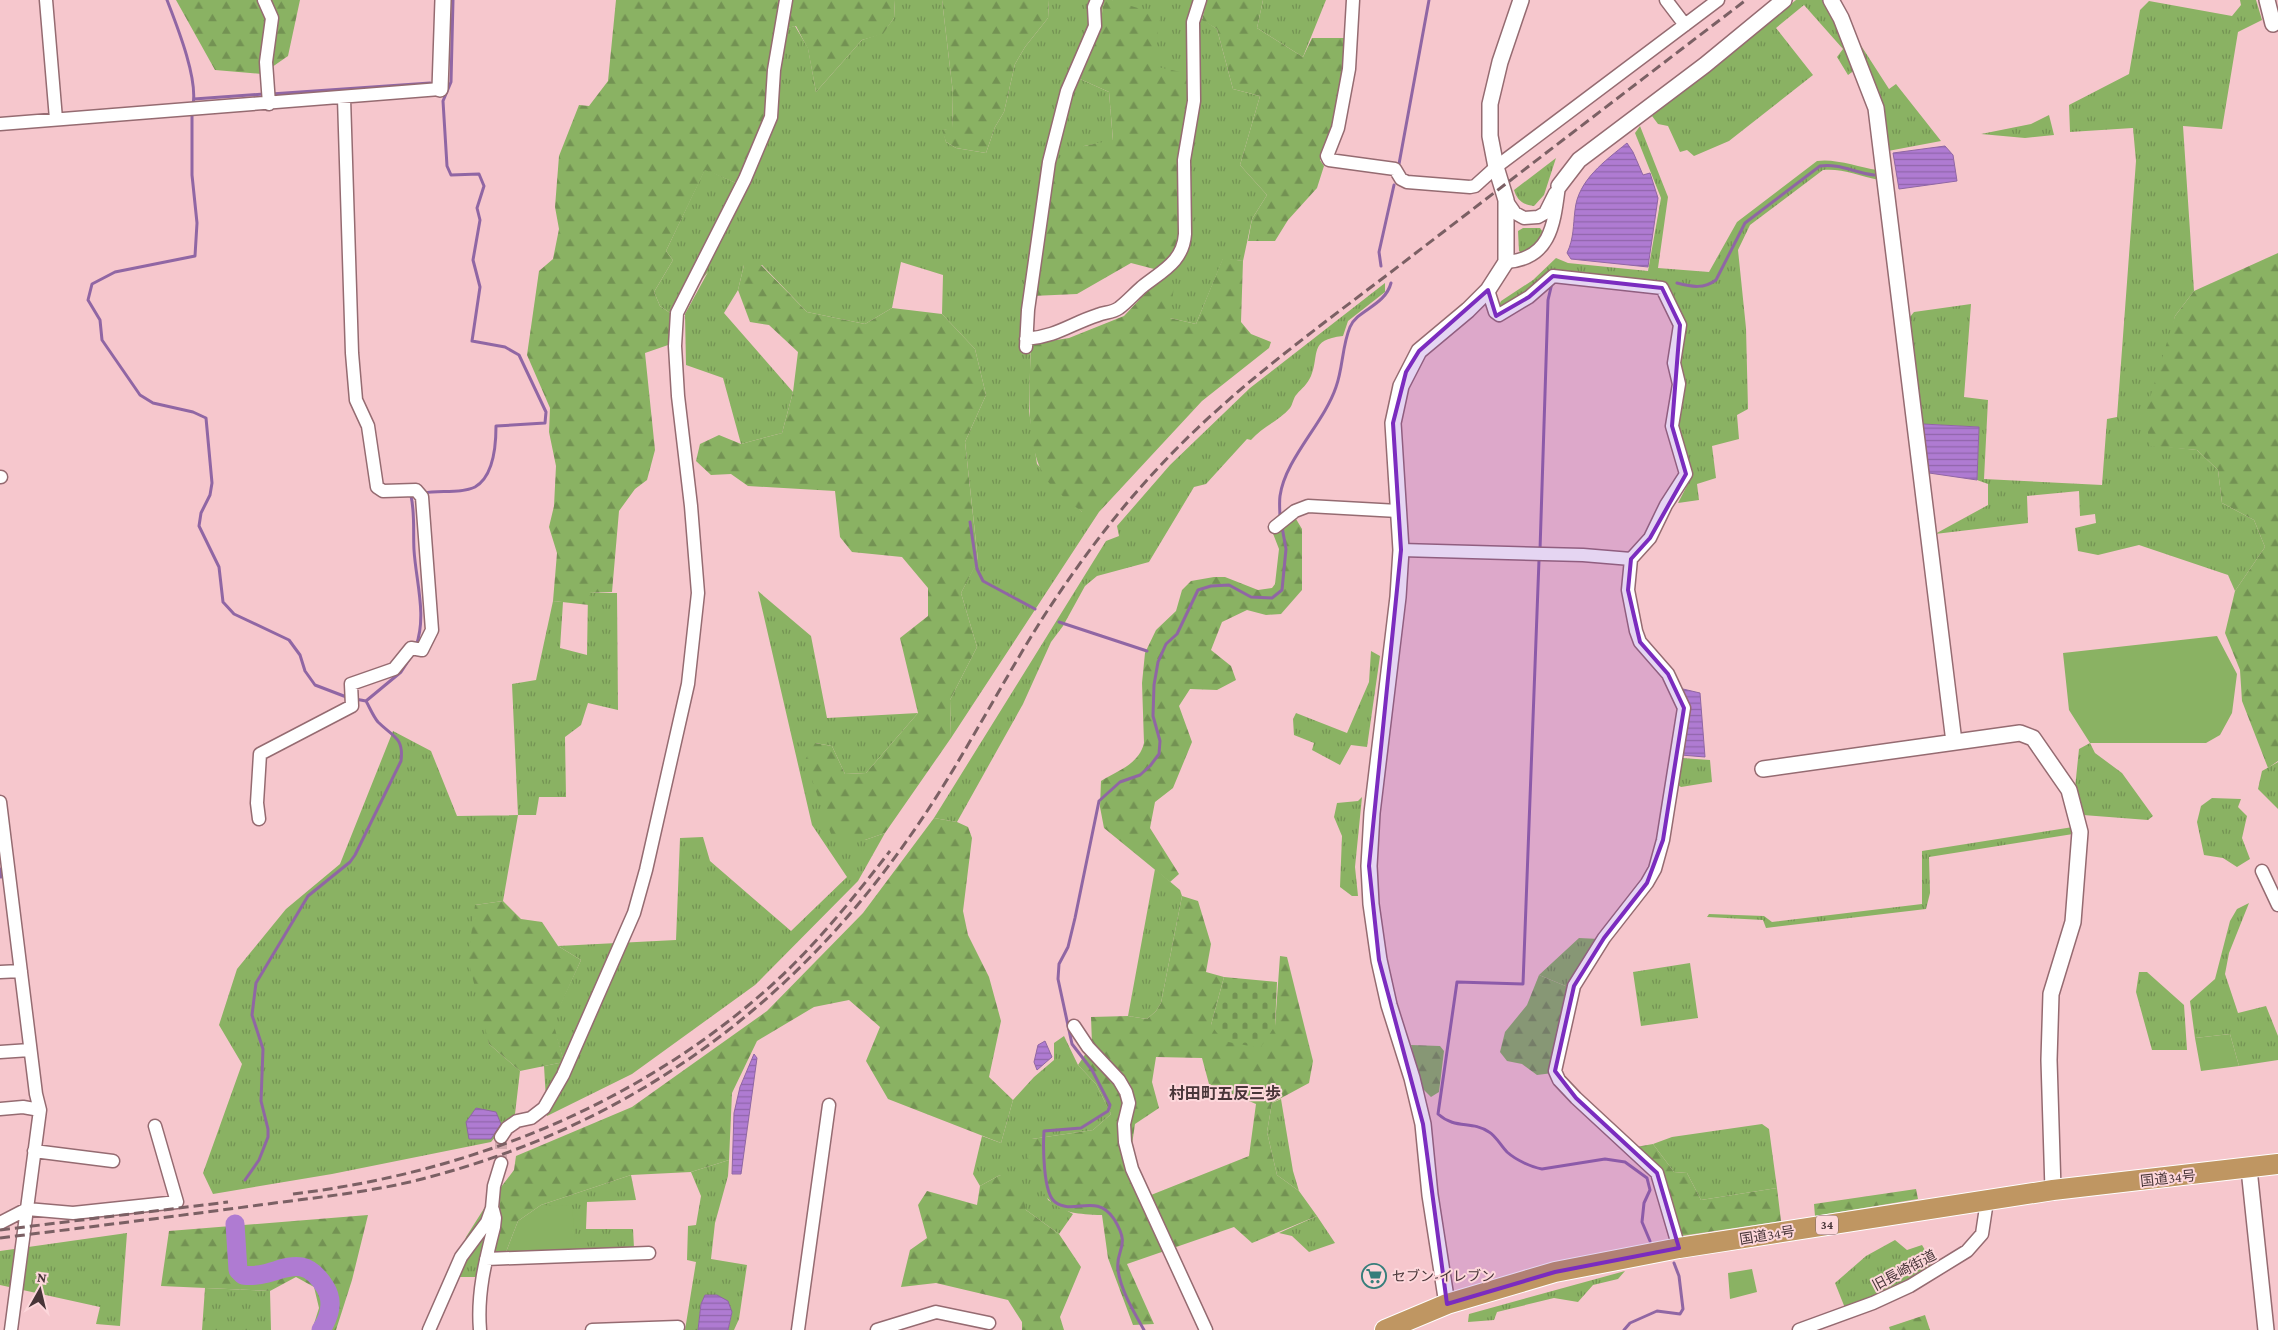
<svg xmlns="http://www.w3.org/2000/svg" width="2278" height="1330" font-family="'Crimson Pro','Noto Sans JP',serif">
	<style>
		.grass { fill: url(#grass-tufts) }
		.forest { fill: url(#forest-firs); fill-rule: evenodd }
		.cemetery { fill: url(#cemetery-stones) }
		.garden { fill: #8ab263 }
		.water { fill: url(#water-rules); stroke: #9066a4 }
		.lines { fill: none; stroke-linecap: round; stroke-linejoin: round }
		.stream { stroke: #9066a4; stroke-width: 3 }
		.river { stroke: #af7bd2; stroke-width: 19 }
		.minor-tunnel { stroke: #d3aaaf; stroke-width: 12; stroke-dasharray: 12 6; stroke-linecap: butt }
		.minor-casing { stroke: #956b71; stroke-width: 15 }
		.tertiary-casing { stroke: #956b71; stroke-width: 18 }
		.trunk-casing { stroke: #fff; stroke-width: 22 }
		.minor { stroke: #fff; stroke-width: 12 }
		.tertiary { stroke: #fff; stroke-width: 15 }
		.trunk { stroke: #bf9662; stroke-width: 20 }
		.rail { stroke: #7b6064; stroke-width: 3; stroke-dasharray: 10 5; stroke-linecap: butt }
		.marked { fill: #7b2cbf; fill-opacity: 0.2; stroke: #7b2cbf; stroke-width: 4; stroke-linejoin: round }
		.labels { text-anchor: middle; dominant-baseline: central; stroke-width: 4; stroke-linejoin: round; paint-order: stroke }
		.shield { fill: #fdd7db; stroke: #7e6669; stroke-width: 1 }
		.shield-label { font-size: 12px; font-weight: bold; fill: #483538 }
		.street-label { font-size: 14px; fill: #483538; stroke: #fdd7db }
		.poi-label { font-size: 14px; fill: #483538; stroke: #fdd7db; text-anchor: start }
		.quarter-label { font-size: 16px; font-weight: bold; fill: #483538; stroke: #fdd7db }
	</style>
	<defs>
		<pattern id="grass-tufts" width="24" height="20" patternUnits="userSpaceOnUse" patternTransform="scale(1.25)"><rect width="24" height="20" fill="#8ab263"/><path d="M3 7l-1-3M5 7V3M7 7l1-3M15 17l-1-3M17 17v-4M19 17l1-3" fill="none" stroke="#739253"/></pattern>
		<pattern id="forest-firs" width="22" height="20" patternUnits="userSpaceOnUse" patternTransform="scale(1.25)"><rect width="22" height="20" fill="#8ab263"/><path d="M5 1l3.5 6h-7zM16 11l3.5 6h-7z" fill="#739253"/></pattern>
		<pattern id="cemetery-stones" width="16" height="16" patternUnits="userSpaceOnUse" patternTransform="scale(1.25)"><rect width="16" height="16" fill="#8ab263"/><path d="M2 7V4a2 2 0 0 1 4 0v3zM10 15v-3a2 2 0 0 1 4 0v3z" fill="#739253"/></pattern>
		<pattern id="water-rules" width="6" height="5" patternUnits="userSpaceOnUse" patternTransform="scale(1.25)"><rect width="6" height="5" fill="#af7bd2"/><path d="M0 2.5h6" fill="none" stroke="#9066ab"/></pattern>
	</defs>
	<rect width="100%" height="100%" fill="#f6c7cd"/>
	<path class="grass" d="M895,0H942L953,93L952,129L943,130L946,142L956,148L986,153L995,127L1004,112L1015,64L1025,47L1048,18L1049,0H1104L1099,33L1080,79L1109,92L1113,141L1084,146L1032,296L1029,411L1037,464L1082,512H1099L951,738L950,700L977,647L961,593L978,560L965,442L986,395L975,349L942,314L943,275L901,262L892,308L865,324L807,312L762,265H744L738,290L724,313L793,392L782,433L741,444L723,378L686,365L685,314L708,272L673,315L660,306L654,292L673,260L666,251L705,169L736,183L770,62L774,31L795,26L808,48L816,92L862,40L883,33L894,18Z
		M1112,0H1207L1202,19L1217,29L1233,89L1260,96L1240,165L1267,195L1252,219L1243,261L1223,259L1196,324L1170,318L1154,284L1158,270L1153,67Z
		M1263,0H1326L1303,57L1257,28Z
		M1796,0H1827L1855,70L1848,75L1837,57L1843,49L1804,5L1776,28L1813,75L1729,141L1694,156L1687,150L1680,152L1668,126L1658,124L1652,116Z
		M2240,0H2256L2262,20L2238,32L2222,129L2183,126L2194,291L2175,316L2150,445L2197,450L2218,470L2222,503L2254,520L2265,547L2235,591L2228,575L2139,545L2098,555L2078,551L2075,528L2096,523L2095,514L2080,516L2079,491L2027,496L2028,523L1935,534L1988,505V484L1977,480L1979,427L1923,424L1909,318L1914,312L1971,304L1964,397L1988,400L1984,479L2102,485L2107,419L2117,417L2136,161L2133,128L2070,132L2069,105L2129,74L2140,10L2149,1L2232,16L2241,5Z
		M1860,44L1889,89L1896,84L1941,141L1888,151L1884,110Z
		M2049,115L2054,135L2025,138L1981,134L2031,124Z
		M1640,126L1668,197L1658,268L1709,272L1737,222L1817,161C1834,158 1859,167 1877,170L1879,180C1860,176 1841,168 1823,170L1750,225L1738,250L1746,328L1748,409L1737,415L1739,439L1712,446L1716,478L1697,484L1699,500L1678,503L1692,476L1678,423L1679,363L1685,325L1666,285L1551,272L1539,285L1503,309L1498,307L1501,301L1533,280L1556,258L1568,263L1648,271L1661,198L1635,133Z
		M1556,158L1544,195L1534,206C1523,205 1517,200 1514,190Z
		M1523,228H1540L1543,232L1538,244L1524,255L1519,251L1518,231Z
		M1385,283V292L1348,321L1343,336C1308,340 1320,354 1311,376C1307,385 1302,388 1297,394C1293,398 1293,404 1290,408C1279,421 1262,427 1251,440L1247,439L1206,484L1194,487L1149,562L1097,576L1085,586L1063,626L1051,642L1023,704L957,822L934,818L1106,541L1119,536L1117,526L1170,465L1250,388Z
		M758,591L811,636L827,718L918,713L866,773L845,774L832,746L815,743L865,840L885,833L858,881L755,985L632,1074L547,1116L544,1066L564,1062L552,1022L581,960L558,946L676,940L680,838L703,837L710,861L791,931L847,877L812,825Z
		M588,593H617L618,710L588,703L581,725L565,737L566,797H539L536,815H518L503,901L475,905L489,1044L520,1071L515,1114L491,1142L332,1174L213,1194L203,1173L242,1064L219,1025L237,969L286,909L340,864L393,731L431,751L457,816L518,815L512,684L536,680L553,601L563,602L560,648L587,655Z
		M1371,651L1380,656L1367,747L1351,745L1340,765L1312,750L1314,743L1294,735L1293,719L1296,713L1347,733L1369,682Z
		M2090,743L2095,753L2122,773L2153,816L2148,820L2083,815L2075,788L2079,749Z
		M1682,758L1710,760L1712,782L1681,787L1678,785Z
		M2278,762V809L2258,789L2262,771Z
		M1362,797L1355,867L1358,896H1352L1340,887L1342,836L1334,817L1337,803L1358,801Z
		M2212,798L2241,799L2238,807L2247,816L2242,838L2250,859L2237,867L2223,858L2204,855L2197,822L2201,806Z
		M2073,827V834L1929,857L1930,893L1926,909L1766,928L1763,920L1707,917L1709,914L1764,916L1772,922L1922,904V851Z
		M1155,869L1180,890L1182,896L1161,1003L1156,1011L1147,1019L1128,1016Z
		M2249,903L2229,953L2225,974L2238,1013L2266,1006L2278,1036V1060L2239,1066L2230,1034L2195,1038L2190,1001L2215,979L2230,921L2237,909Z
		M1579,938L1599,939L1568,987L1539,975Z
		M1690,963L1698,1018L1641,1026L1633,972Z
		M2139,972H2147L2184,1005L2187,1050H2152L2136,992Z
		M1064,1036L1078,1065L1096,1084L1111,1114L1093,1130L1032,1139L1048,1200L1073,1214L1059,1234L1026,1210L1000,1175L980,1186L973,1174L982,1136L1001,1143L1013,1100L1034,1077L1054,1060V1043Z
		M1281,1099L1293,1171L1299,1191L1277,1175L1267,1132L1272,1103Z
		M1762,1124L1769,1129L1777,1188L1701,1200L1687,1173L1674,1172L1653,1144L1672,1137Z
		M729,1160L728,1176L715,1223L711,1259L747,1265L739,1319L734,1330H728L732,1312L701,1304L698,1330H685L696,1262L687,1260L688,1226L696,1225L701,1196L691,1172Z
		M631,1175L636,1200L587,1202L586,1229H633L634,1248L576,1250L541,1205Z
		M498,1191L500,1212L491,1253L484,1254L476,1277H455L466,1237L490,1199Z
		M1317,1216L1335,1243L1309,1252L1292,1236L1279,1233Z
		M127,1233L120,1326L96,1324L100,1307L0,1285V1251Z
		M1895,1240L1907,1250L1922,1245L1934,1265L1903,1284L1845,1308L1835,1283L1866,1256Z
		M1625,1271L1618,1279L1593,1285L1578,1302L1554,1298L1497,1312L1494,1320L1468,1322L1469,1314Z
		M205,1288L270,1291L271,1330H202Z"/>
	<path class="forest" d="M176,0H300L288,56L262,74L215,70Z
		M616,0H895L894,18L883,34L862,40L816,92L808,49L796,26L774,31L765,117L736,183L705,170L666,251L673,260L654,292L660,306L673,315L671,344L645,353L655,450L647,480L635,489L619,511L612,592L589,593V605L553,601L557,553L549,527L554,506L556,466L549,432L550,408L527,355L539,271L553,259L559,229L555,207L559,156L579,105L589,106L608,81Z
		M942,0H1049L1048,18L1025,47L1015,64L1004,112L995,127L986,153L956,148L946,142L942,130L952,128L953,93Z
		M1104,0H1112L1160,15L1153,66L1190,74L1182,235L1175,255L1158,270L1131,263L1077,294L1032,296L1054,161L1084,146L1113,140L1109,92L1080,79L1099,33Z
		M1207,0H1263L1257,28L1303,57L1312,38H1348L1334,126L1320,160L1324,166L1317,188L1288,220L1275,241H1248L1252,219L1267,195L1240,165L1260,96L1233,89L1217,29L1202,20Z
		M2278,253V761L2268,768L2242,701L2240,670L2225,633L2235,591L2265,547L2254,520L2222,503L2218,470L2197,450L2150,446L2145,414L2175,316L2194,291Z
		M1223,258L1243,261L1241,322L1251,334L1271,342L1269,348L1202,401L1099,512H1082C1071,503 1059,494 1050,484C1023,453 1030,383 1031,344L1069,338L1124,316L1154,284L1174,286L1170,318L1196,324Z
		M744,265H761L807,312L865,324L892,308L942,314L975,349L986,395L965,442L978,561L961,593L977,647L950,700L951,738L885,833L865,840L831,834L805,760L815,743L832,746L845,774L866,773L918,713L900,638L928,616V588L902,557L852,552L840,537L835,491L748,486L731,474L711,475L696,461L700,444L719,435L741,444L782,433L793,392L798,352L769,325L750,322L738,290Z
		M1296,519L1302,529V590L1281,614L1266,615L1247,610L1222,622L1211,650L1231,666L1236,680L1217,690L1190,689L1179,706L1192,742L1173,788L1155,802L1150,828L1179,874L1170,882L1104,828L1100,807L1101,781C1119,770 1139,764 1144,743L1142,683L1145,653L1156,630L1176,611L1182,590L1191,581L1214,577H1225L1258,590L1272,588L1275,584L1279,549L1272,531Z
		M934,818L957,822L968,827L972,838L963,911L968,935L989,977L1001,1021L989,1077L1013,1100L1001,1143L888,1099L866,1061L880,1027L849,1000L814,1007L757,1041L732,1093L729,1160L691,1172L631,1175L541,1205L518,1221L506,1252L491,1253L500,1212L498,1191L514,1170L516,1156L632,1107L767,1011L863,913Z
		M1182,896L1198,901L1211,944L1206,972L1224,977L1211,1025L1275,1026L1280,956L1287,957L1313,1061L1309,1083L1272,1103L1267,1132L1277,1175L1299,1191L1317,1216L1252,1243L1234,1227L1127,1264L1154,1324L1133,1325L1108,1258L1102,1215C1052,1214 1050,1205 1026,1164L1032,1139L1093,1130L1111,1114L1096,1084L1078,1065L1092,1044L1091,1017L1128,1016L1147,1019L1156,1011L1161,1003ZM1156,1057L1202,1058L1209,1084L1256,1104L1249,1156L1151,1195L1131,1151L1135,1124L1159,1108L1152,1082Z
		M503,901L521,919L542,922L558,946L581,960L553,1022L564,1062L520,1071L489,1044L468,959L475,905Z
		M1539,975L1568,987L1553,1073L1537,1075L1522,1064L1507,1061L1500,1052L1505,1032L1527,1005Z
		M1411,1045L1440,1046L1444,1051L1439,1092L1431,1097L1422,1088Z
		M1653,1144L1674,1172L1687,1173L1701,1200L1777,1188L1781,1221L1681,1236L1660,1171L1636,1147Z
		M1000,1175L1020,1185L1026,1210L1059,1234L1081,1267L1060,1317L1064,1330H1022V1322L1008,1300L936,1283L901,1287L910,1250L927,1238L918,1205L927,1191L977,1205L980,1186Z
		M1916,1189L1918,1199L1815,1216L1814,1204Z
		M368,1215L352,1280L336,1330H312L319,1308L314,1287L296,1277L270,1291L161,1286L169,1231Z
		M1925,1315L1930,1330H1890L1889,1327Z"/>
	<path class="cemetery" d="M1224,977L1277,982L1275,1026L1260,1048L1223,1041L1211,1025Z"/>
	<path class="garden" d="M2217,636L2237,674L2232,713L2220,735L2206,743H2090L2069,710L2063,653Z
		M2230,1034L2239,1066L2201,1071L2195,1038Z
		M541,1205L572,1206L576,1250L506,1252L518,1221Z
		M1752,1269L1757,1292L1730,1299L1728,1273Z"/>
	<path class="water" d="M1627,143L1633,152L1643,175L1650,173L1658,198L1648,267L1571,259L1567,253C1574,238 1573,226 1575,210C1578,180 1605,161 1627,143Z
		M1945,146L1953,155L1957,181L1899,189L1893,153Z
		M1923,424L1979,427L1977,480L1929,473Z
		M1683,689L1700,693L1705,757L1681,755L1688,712Z
		M1045,1041L1052,1057L1037,1070L1034,1062L1038,1045Z
		M754,1054L757,1058L741,1174H732L734,1113L740,1087Z
		M476,1108L496,1112L501,1124L491,1139H469L466,1122Z
		M705,1295H717L728,1301L732,1312L728,1330H698L701,1304Z"/>
	<g class="lines">
		<path class="stream" d="M167,0C177,26 198,78 193,105
			M271,94L430,83
			M194,99L264,94
			M192,111V175L197,223L195,256L115,272L92,284L88,300L100,320L102,340L140,395L153,403L193,412L206,418L212,483L210,495L201,513L199,526L219,567L223,602L234,614L289,640L300,655L305,671L315,685L349,698
			M1399,164L1429,0
			M1381,266L1379,252L1394,185
			M1677,283C1692,287 1704,289 1716,280L1745,223L1820,166C1839,163 1855,173 1874,175
			M424,493C439,490 461,494 475,487C494,476 496,445 496,426L545,423L546,412L519,355L505,347L472,341L480,287L473,260L480,220L477,208L484,186L479,174L451,175L447,166L443,101L451,82L453,0
			M413,495L411,496C415,513 413,532 414,550C416,582 427,615 416,646
			M1280,519C1280,511 1279,503 1280,496C1285,459 1324,423 1336,387C1343,368 1342,346 1350,327C1357,310 1385,306 1391,283
			M970,522L977,569L983,581L1035,609
			M1540,550L1548,300L1552,283
			M1539,560L1523,984L1457,982L1438,1114C1456,1130 1471,1120 1489,1132C1496,1136 1501,1146 1507,1152C1516,1160 1531,1167 1542,1169L1605,1159L1625,1162L1647,1178L1650,1190L1644,1203L1642,1222L1650,1241
			M1059,622L1147,651
			M355,699L366,701
			M366,701L401,672L414,652
			M0,869L1,877
			M245,1180L259,1160L268,1137V1129L261,1101L263,1049L252,1015L256,983L308,896L350,862L355,855L401,761C404,737 393,737 378,722C373,716 370,708 366,701
			M1144,1330C1134,1312 1121,1291 1118,1270C1115,1248 1132,1248 1114,1219C1096,1192 1074,1216 1055,1202C1043,1193 1043,1146 1044,1131L1081,1128L1108,1111L1110,1105L1092,1070L1072,1044L1058,979L1059,964L1068,947L1075,918L1099,801L1120,782L1140,775L1150,766L1159,754L1160,741L1153,716L1154,685L1158,662L1166,644L1177,634L1198,590L1211,586L1229,585L1251,597L1272,598L1282,590L1286,549L1282,527
			M1624,1330L1630,1323L1657,1311L1680,1314L1683,1309L1679,1276L1674,1263"/>
		<path class="river" d="M235,1224L238,1270L243,1275C277,1280 300,1246 325,1287C334,1301 330,1316 321,1330"/>
		<path class="minor-tunnel" d="M501,1137V1163"/>
		<defs>
			<path id="minor" d="M46,0L56,119
				M264,0L272,18L266,62L269,104
				M1353,0L1349,69L1338,128L1327,156L1329,160L1395,169L1401,179L1407,182L1470,187L1475,186L1496,167L1718,0
				M1666,0L1685,25
				M0,124L440,89
				M1506,200L1515,213L1524,218L1538,217L1545,213L1555,193
				M1506,262C1551,259 1554,224 1559,186
				M1488,290L1495,312L1499,315L1529,297L1553,276L1662,288L1680,325L1674,363L1679,384L1672,426L1686,474L1666,505L1650,538L1631,559L1628,590L1636,631L1640,642L1668,674L1684,708L1663,840L1655,869L1647,883L1604,938L1574,986L1555,1071L1559,1080L1576,1098L1657,1173L1679,1248
				M1026,339C1058,336 1070,324 1098,315C1105,312 1112,313 1119,308C1127,302 1134,294 1142,287C1162,271 1183,262 1185,234L1184,160L1194,101L1193,22L1200,0
				M1026,347L1028,310L1049,162L1067,91L1095,26L1094,7L1097,0
				M0,477H1
				M1275,527L1295,511L1308,506L1398,511
				M1401,550L1583,555L1631,559
				M0,802L36,1094L40,1110L11,1330
				M259,819L257,803L260,754L352,706L351,684L394,669L411,648L422,650L432,630L422,497L416,490L383,491L377,487L368,426L356,400L352,353L344,98
				M2262,871L2278,905
				M0,972L21,971
				M1074,1026L1088,1047L1119,1080L1126,1092L1129,1103L1124,1124L1125,1142L1132,1169L1206,1330
				M0,1052L30,1050
				M0,1109L23,1107L40,1110
				M501,1137L507,1128L517,1121L531,1118L544,1108L563,1075L634,913L646,870L688,684L698,593L691,506L678,396L675,346L677,313L745,179L771,117L774,70L786,0
				M34,1151L113,1161
				M0,1223L27,1209L73,1213L177,1202L155,1126
				M486,1259L649,1253
				M429,1330L461,1257L487,1222L492,1208L494,1186L501,1163
				M480,1330C477,1294 485,1262 494,1227L495,1218L493,1210
				M592,1330L678,1327
				M798,1330L829,1105
				M877,1330L936,1312L989,1323
				M1799,1330L1873,1303L1910,1286L1967,1251L1982,1234L1987,1201"/>
			<path id="tertiary" d="M1831,0L1841,18L1876,108L1954,742
				M2267,0L2273,24
				M440,89L443,0
				M1559,186L1579,160L1705,65L1784,0
				M1763,769L2020,733L2033,738L2069,790L2080,832L2073,922L2051,994L2049,1060L2053,1190
				M2249,1169L2266,1330
				M1447,1304L1430,1195L1423,1124L1412,1078L1389,1005L1379,960L1371,904L1369,866L1372,813L1398,597L1401,550L1393,423L1401,386L1419,351L1468,310L1488,290L1506,262V200L1496,167L1490,136V104L1500,62L1521,0"/>
			<path id="trunk" d="M1385,1330L1447,1304L1555,1272L1679,1248L2053,1190L2278,1164"/>
		</defs>
		<use href="#minor" class="minor-casing"/>
		<use href="#tertiary" class="tertiary-casing"/>
		<use href="#trunk" class="trunk-casing"/>
		<use href="#minor" class="minor"/>
		<use href="#tertiary" class="tertiary"/>
		<use href="#trunk" class="trunk"/>
		<path class="rail" d="M293,1194C466,1173 631,1108 764,992C811,951 852,900 890,851
			M0,1230L228,1202
			M0,1238C89,1227 178,1216 267,1204C320,1197 371,1192 422,1179C625,1127 788,1011 908,839C958,769 996,692 1042,619C1077,565 1115,514 1158,468C1232,388 1322,325 1408,259C1520,173 1633,86 1746,0"/>
	</g>
	<path class="marked" d="M1553,276L1662,288L1680,325L1672,426L1686,474L1650,538L1631,559L1628,590L1640,642L1668,674L1684,708L1663,840L1647,883L1604,938L1574,986L1555,1071L1576,1098L1657,1173L1679,1248L1555,1272L1447,1304L1423,1124L1379,960L1369,866L1401,550L1393,423L1406,372L1419,351L1488,290L1496,316L1529,297Z"/>
	<defs>
		<symbol id="supermarket-ring" viewBox="-11 -11 22 22"><circle r="9.5" fill="#fdd7db" stroke="#367e7b" stroke-width="1.5"/><path d="M-6-5.5h2.5l.6 2H6L4.5 2H-2.5L-4.4-4H-6ZM-1.5 3.2a1.3 1.3 0 1 0 .1 0ZM3 3.2a1.3 1.3 0 1 0 .1 0Z" fill="#367e7b"/></symbol>
	</defs>
	<g fill-rule="evenodd">
		<use href="#supermarket-ring" x="1360" y="1262" width="28" height="28"/>
	</g>
	<g class="labels">
		<rect class="shield" x="1816" y="1215.5" width="22" height="19" rx="4"/>
		<g class="shield-label">
			<text x="1827" y="1225">34</text>
		</g>
		<g class="street-label">
			<text transform="translate(2168 1178) rotate(-6)">国道34号</text>
			<text transform="translate(1767 1235) rotate(-9)">国道34号</text>
			<text transform="translate(1904 1270) rotate(-28)">旧長崎街道</text>
		</g>
		<g class="poi-label">
			<text x="1392" y="1276">セブン-イレブン</text>
		</g>
		<g class="quarter-label">
			<text x="1225" y="1093">村田町五反三歩</text>
		</g>
	</g>
	<g transform="translate(40 1290) rotate(8)" stroke="#fdd7db" stroke-width="4" paint-order="stroke">
	<path d="M0-4L9 19L0 12L-9 19Z" fill="#483538"/>
	<text y="-8" font-size="14" font-weight="bold" text-anchor="middle" fill="#483538">N</text>
	</g>
</svg>
